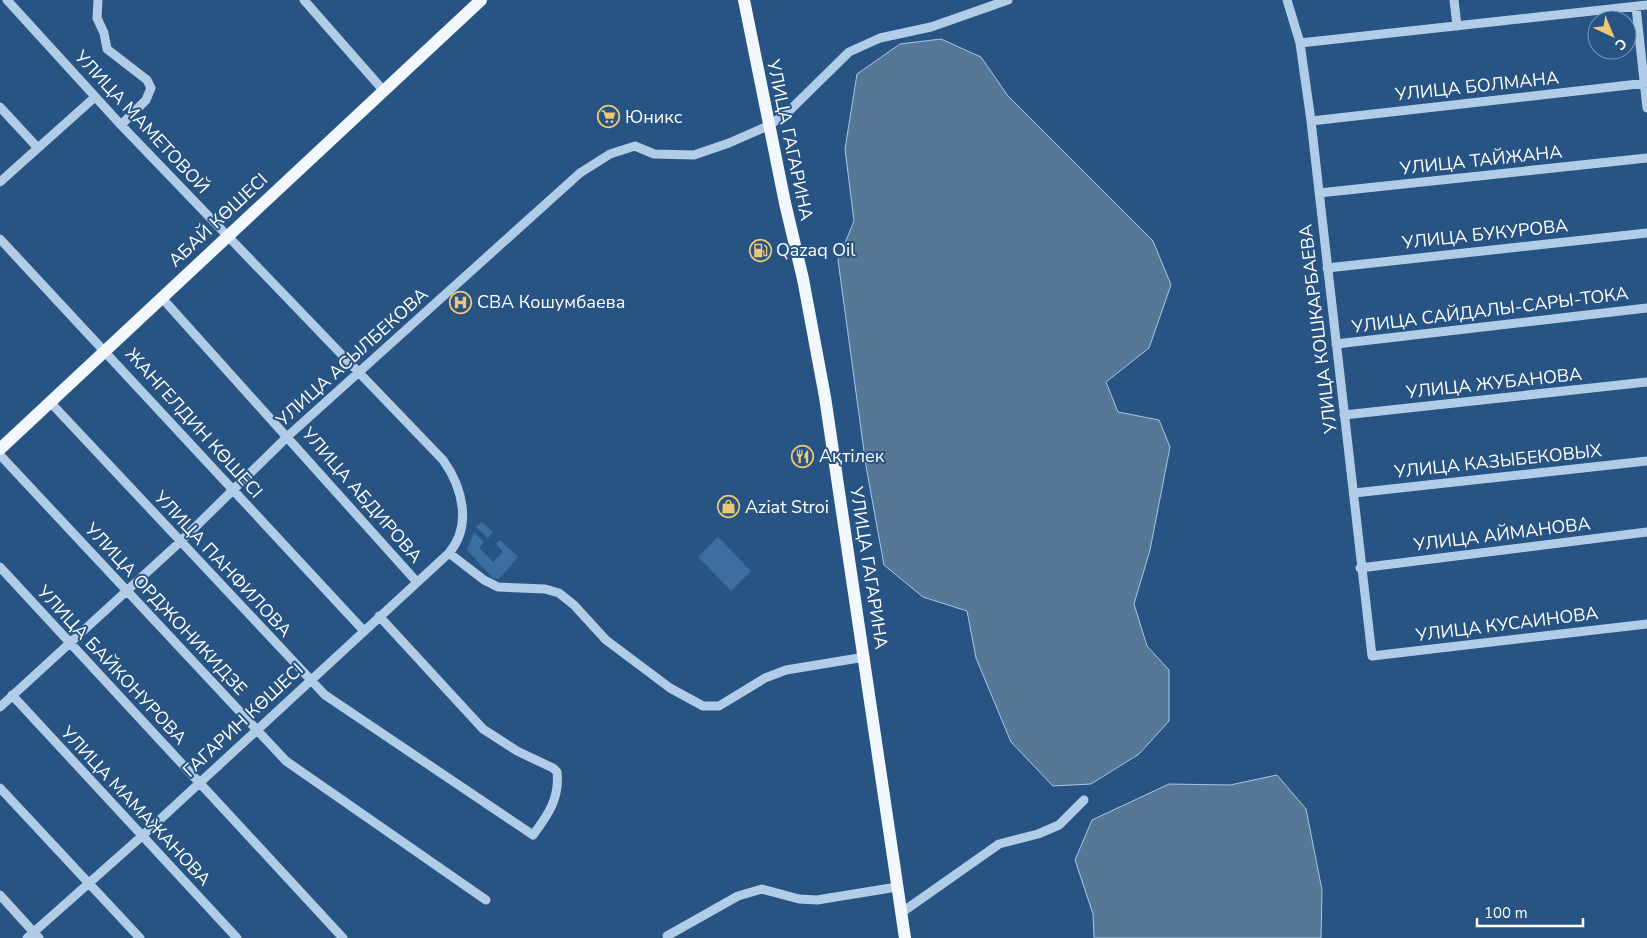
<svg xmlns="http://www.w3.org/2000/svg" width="1647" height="938" font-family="'Nunito Sans',sans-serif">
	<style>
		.green { fill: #3c6ea0 }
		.water { fill: #577797; stroke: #a6c7e7 }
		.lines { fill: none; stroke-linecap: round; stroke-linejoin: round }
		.minor { stroke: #b1cce7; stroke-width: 9 }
		.major { stroke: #f3f7fe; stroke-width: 12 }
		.labels { text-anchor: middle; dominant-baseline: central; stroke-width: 4; stroke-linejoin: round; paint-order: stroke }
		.street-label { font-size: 18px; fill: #fff; stroke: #285484 }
		.poi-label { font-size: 18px; fill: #fff; stroke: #285484; text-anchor: start }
	</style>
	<rect width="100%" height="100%" fill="#285484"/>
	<path class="green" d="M482,522L493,532L488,538L476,527Z
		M474,532L484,542L479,547L493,562L503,552L496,544L500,540L518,557L499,579L493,578L467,550Z
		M718,537L751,571L731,591L698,557Z"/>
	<path class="water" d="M941,39L981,57L1008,96L1153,241L1171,285L1149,348L1106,382L1118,412L1159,420L1170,447L1150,550L1134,604L1147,646L1169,670V721L1139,754L1091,784L1053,786L1011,742L976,658L967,611L923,597L884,565L866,466L838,260L854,221L845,149L857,74L900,44Z
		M1277,775L1306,809L1322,890L1321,938H1094L1093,914L1075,860L1092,820L1169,784L1230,785Z"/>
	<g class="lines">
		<path class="minor" d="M7,0L121,125L443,460C463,488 472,526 449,553L142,836L27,938
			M98,0L97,18L104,33L107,49L147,80L151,88L146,100L121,125
			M304,0L383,90
			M1287,0L1300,43L1311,121L1372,656L1647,624
			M1454,0L1457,26
			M1636,7L1647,108
			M1300,43L1647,5
			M0,107L37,147
			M1311,121L1647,83
			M0,182L95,97
			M1319,193L1647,158
			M0,239L364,631
			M1327,268L1647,233
			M162,298L416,581
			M1336,344L1647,308
			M50,402L325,695L533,835C548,815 560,798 557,772L553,768L517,751L483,729L379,616
			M1344,415L1647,382
			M0,455L286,761L486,900
			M1354,493L1647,461
			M449,553L484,580L498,587L545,589L559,593L574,605L606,640L670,688L703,706H719L765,678L786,670L865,657
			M0,567L343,938
			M1360,568L1647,532
			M12,695L237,938
			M0,707L180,542L288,436L580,173L610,154L635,146L654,154L694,155L729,143L770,125L789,111L849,52L880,38L931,27L1008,0
			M0,788L140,938
			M0,895L39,938
			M901,913L999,844L1038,834L1059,825L1084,800
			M667,936L738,896L762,889L799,899L817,900L897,887"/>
		<path class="major" d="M744,0L785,203L803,279L825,397L905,938
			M0,449L481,0"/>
	</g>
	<defs>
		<symbol id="supermarket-ring" viewBox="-11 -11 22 22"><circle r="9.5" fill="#285484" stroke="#efc778" stroke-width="1.5"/><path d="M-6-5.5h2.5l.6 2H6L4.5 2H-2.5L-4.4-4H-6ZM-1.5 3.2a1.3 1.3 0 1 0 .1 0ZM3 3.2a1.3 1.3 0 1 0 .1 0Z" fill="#efc778"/></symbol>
		<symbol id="fuel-ring" viewBox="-11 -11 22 22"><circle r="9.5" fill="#285484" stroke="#efc778" stroke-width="1.5"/><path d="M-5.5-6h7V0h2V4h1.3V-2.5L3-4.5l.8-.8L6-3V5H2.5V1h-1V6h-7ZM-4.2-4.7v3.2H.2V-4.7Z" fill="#efc778"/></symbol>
		<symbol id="hospital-ring" viewBox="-11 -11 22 22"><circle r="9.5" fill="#285484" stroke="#efc778" stroke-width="1.5"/><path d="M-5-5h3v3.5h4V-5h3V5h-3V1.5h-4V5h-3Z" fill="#efc778"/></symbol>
		<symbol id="restaurant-ring" viewBox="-11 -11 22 22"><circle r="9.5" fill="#285484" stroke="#efc778" stroke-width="1.5"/><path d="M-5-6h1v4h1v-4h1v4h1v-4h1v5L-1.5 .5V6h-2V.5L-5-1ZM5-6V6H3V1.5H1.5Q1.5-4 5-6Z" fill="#efc778"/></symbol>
		<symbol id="shop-ring" viewBox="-11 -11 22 22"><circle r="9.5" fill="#285484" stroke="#efc778" stroke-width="1.5"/><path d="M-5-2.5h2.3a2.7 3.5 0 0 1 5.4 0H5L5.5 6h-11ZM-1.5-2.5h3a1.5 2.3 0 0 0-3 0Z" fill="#efc778"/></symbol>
	</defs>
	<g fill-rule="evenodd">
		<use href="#supermarket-ring" x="596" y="104" width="25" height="25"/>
		<use href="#fuel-ring" x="748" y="238" width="25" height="25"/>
		<use href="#hospital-ring" x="448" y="290" width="25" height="25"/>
		<use href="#restaurant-ring" x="790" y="444" width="25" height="25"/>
		<use href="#shop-ring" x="716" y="494" width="25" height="25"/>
	</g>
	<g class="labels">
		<g class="street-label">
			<text transform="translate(1477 86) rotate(-6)">УЛИЦА БОЛМАНА</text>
			<text transform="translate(142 122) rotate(47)">УЛИЦА МАМЕТОВОЙ</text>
			<text transform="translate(790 140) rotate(78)">УЛИЦА ГАГАРИНА</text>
			<text transform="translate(1481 160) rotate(-6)">УЛИЦА ТАЙЖАНА</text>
			<text transform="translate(218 220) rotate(-43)">АБАЙ КӨШЕСІ</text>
			<text transform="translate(1485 234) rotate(-6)">УЛИЦА БУКУРОВА</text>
			<text transform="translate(1490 310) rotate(-7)">УЛИЦА САЙДАЛЫ-САРЫ-ТОКА</text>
			<text transform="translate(1318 329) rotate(-97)">УЛИЦА КОШКАРБАЕВА</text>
			<text transform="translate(352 357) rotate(-42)">УЛИЦА АСЫЛБЕКОВА</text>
			<text transform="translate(1494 383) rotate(-6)">УЛИЦА ЖУБАНОВА</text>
			<text transform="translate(194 423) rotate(48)">ЖАНГЕЛДИН КӨШЕСІ</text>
			<text transform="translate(1498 461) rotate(-6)">УЛИЦА КАЗЫБЕКОВЫХ</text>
			<text transform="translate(362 495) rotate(49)">УЛИЦА АБДИРОВА</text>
			<text transform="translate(1502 534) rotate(-7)">УЛИЦА АЙМАНОВА</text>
			<text transform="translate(223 564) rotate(47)">УЛИЦА ПАНФИЛОВА</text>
			<text transform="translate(869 568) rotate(81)">УЛИЦА ГАГАРИНА</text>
			<text transform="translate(166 609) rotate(47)">УЛИЦА ОРДЖОНИКИДЗЕ</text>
			<text transform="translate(1507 624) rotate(-7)">УЛИЦА КУСАИНОВА</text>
			<text transform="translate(112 665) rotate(47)">УЛИЦА БАЙКОНУРОВА</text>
			<text transform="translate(243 720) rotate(-43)">ГАГАРИН КӨШЕСІ</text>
			<text transform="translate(136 806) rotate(47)">УЛИЦА МАМАЖАНОВА</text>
		</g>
		<g class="poi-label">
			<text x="625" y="117">Юникс</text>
			<text x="776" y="250">Qazaq Oil</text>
			<text x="477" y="302">СВА Кошумбаева</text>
			<text x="819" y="456">Ақтілек</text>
			<text x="745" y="507">Aziat Stroi</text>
		</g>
	</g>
	<g transform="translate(1612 35) rotate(136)"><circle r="24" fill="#285484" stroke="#7e98b5"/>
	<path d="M0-4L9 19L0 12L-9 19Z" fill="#efc778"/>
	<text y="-8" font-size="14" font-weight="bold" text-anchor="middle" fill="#ffffff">С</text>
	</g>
	<path d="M1477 918v8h106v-8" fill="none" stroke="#ffffff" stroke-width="2.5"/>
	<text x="1484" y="918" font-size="15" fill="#ffffff" stroke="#285484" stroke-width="4" paint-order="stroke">100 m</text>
</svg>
